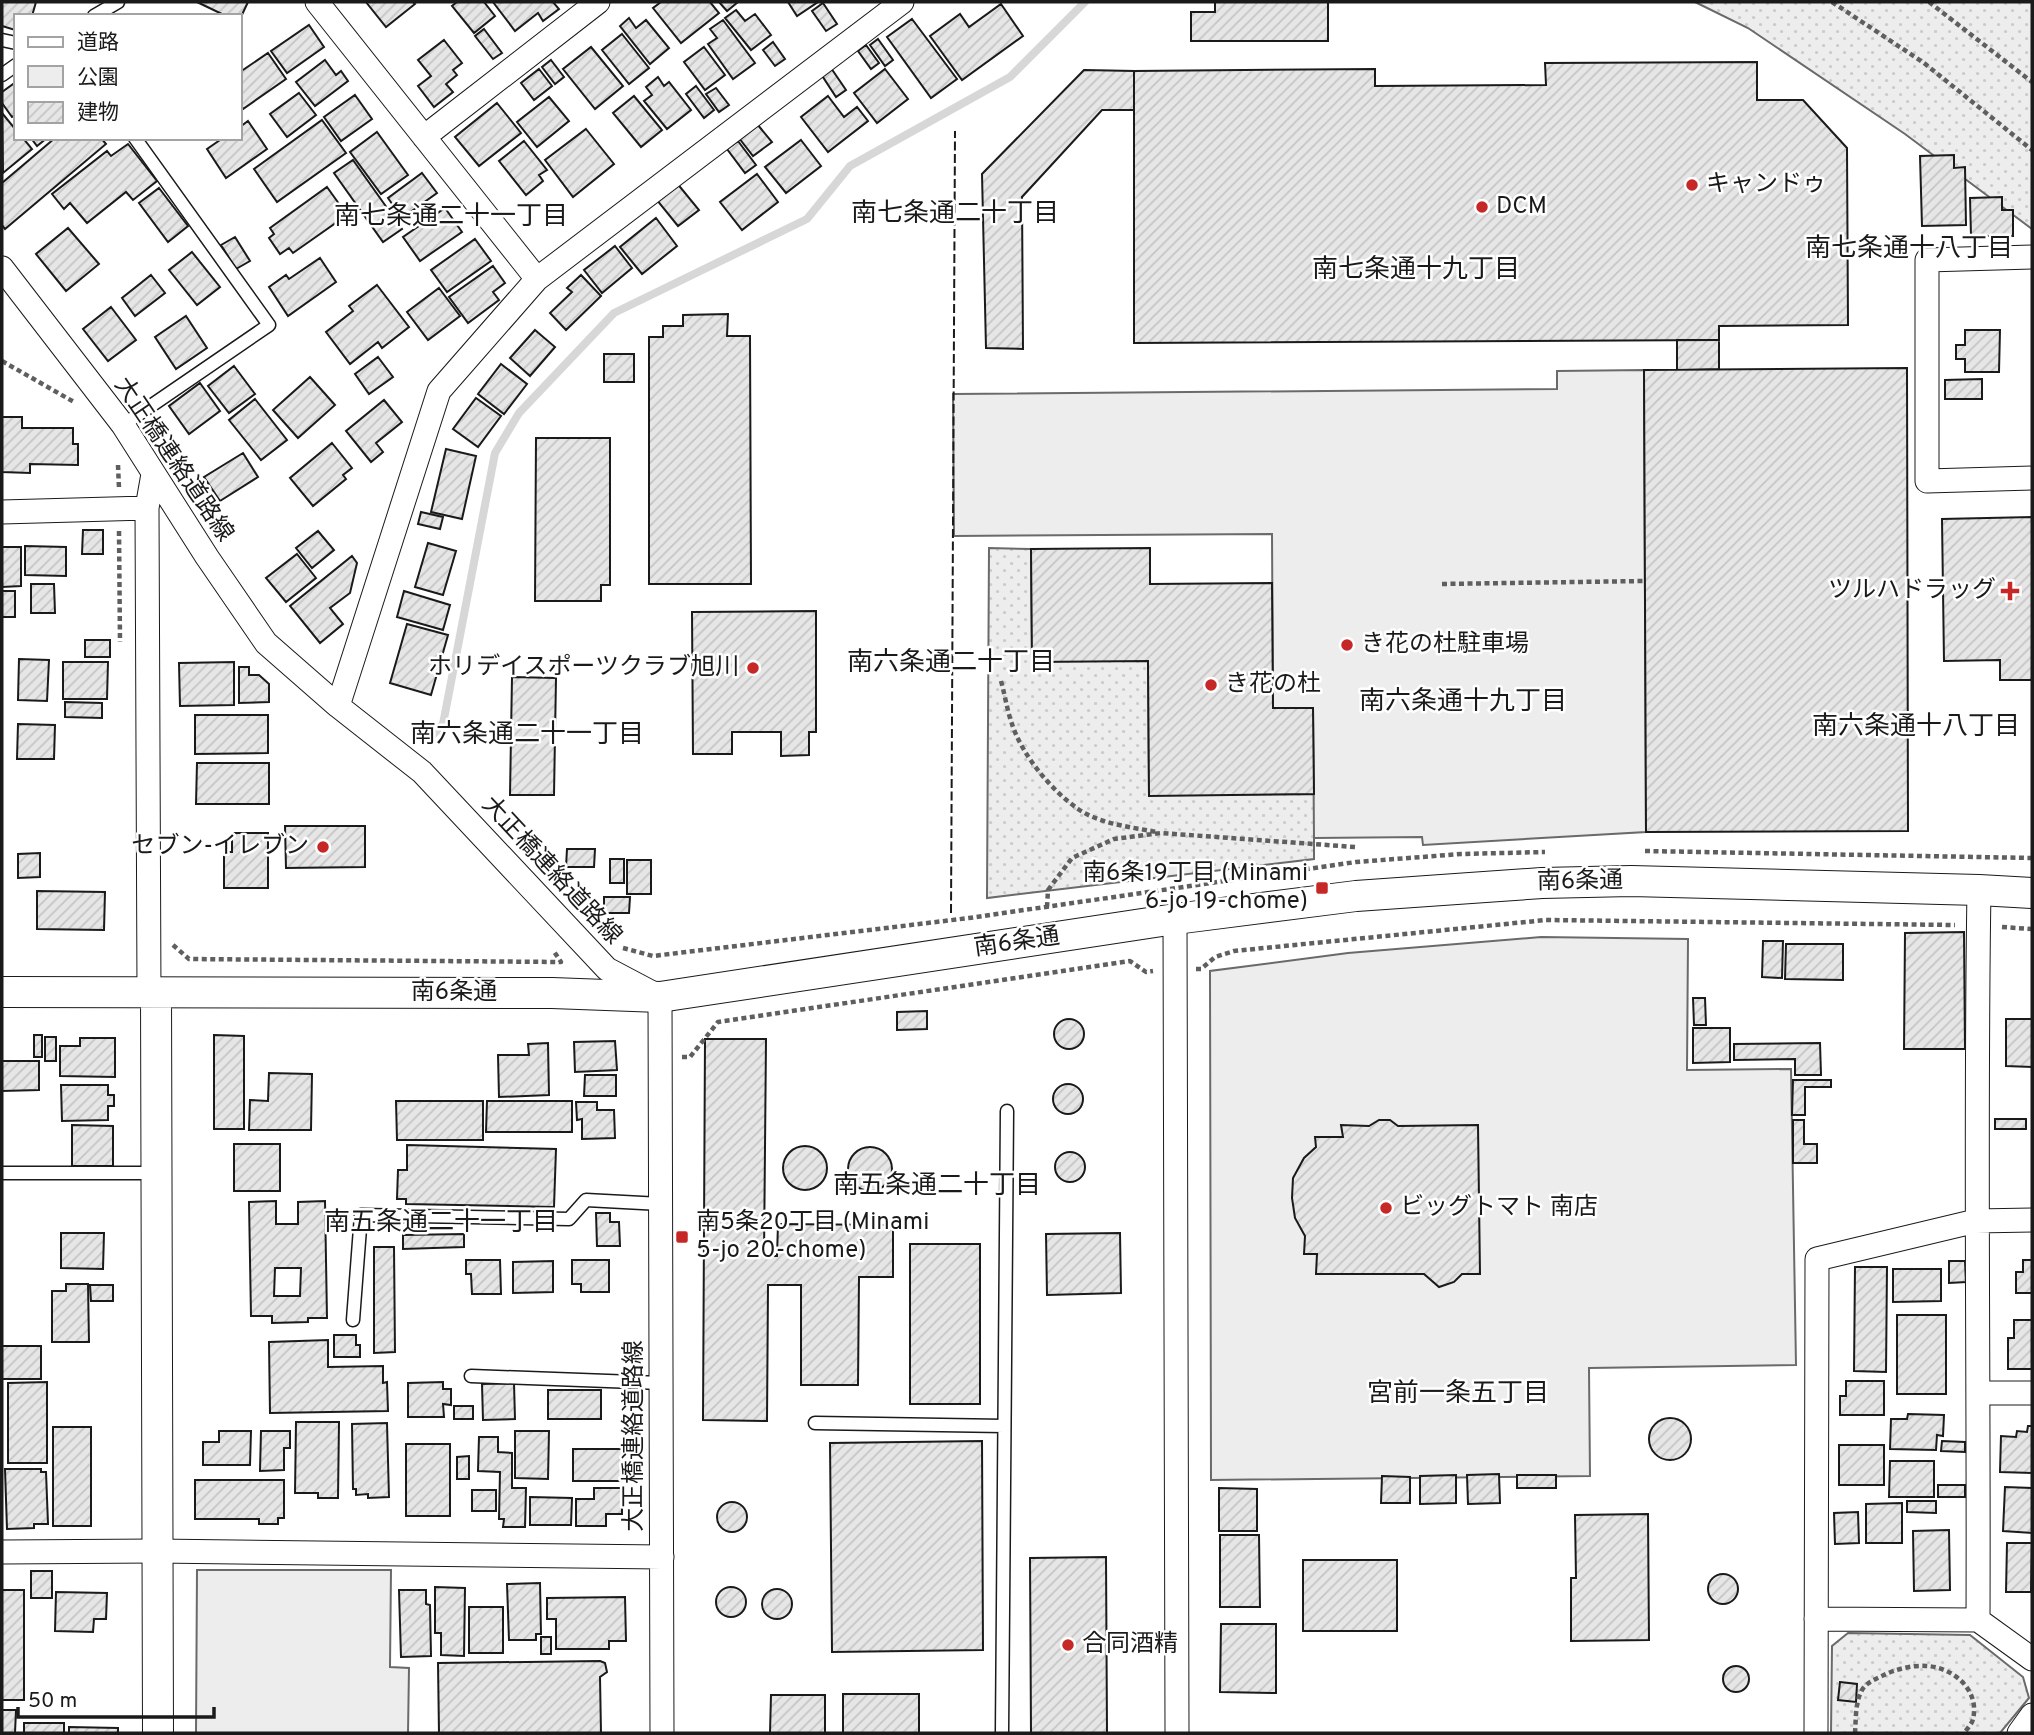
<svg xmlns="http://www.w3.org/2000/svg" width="2034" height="1735" font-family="Overpass,'Noto Sans JP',sans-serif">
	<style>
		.green { fill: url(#green-dots); stroke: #6a6a6a; stroke-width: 2 }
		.pitch { fill: #ededed; stroke: #6a6a6a; stroke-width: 2 }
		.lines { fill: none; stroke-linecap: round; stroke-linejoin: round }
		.stream { stroke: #d7d7d7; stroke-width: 8 }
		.building { fill: url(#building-hatch); stroke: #1a1a1a; stroke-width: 2; fill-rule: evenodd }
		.service-casing { stroke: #1a1a1a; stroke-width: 15 }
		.minor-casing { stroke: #1a1a1a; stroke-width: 25 }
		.tertiary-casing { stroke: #1a1a1a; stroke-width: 32 }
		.path { stroke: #5f5f5f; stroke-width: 4.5; stroke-dasharray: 5 3.5; stroke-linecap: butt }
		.service { stroke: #fff; stroke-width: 12 }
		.minor { stroke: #fff; stroke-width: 23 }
		.tertiary { stroke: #fff; stroke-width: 30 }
		.fence { stroke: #1a1a1a; stroke-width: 2; stroke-dasharray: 9 3.5; stroke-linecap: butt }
		.poi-dot { fill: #c62828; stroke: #fff; stroke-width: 2.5 }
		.labels { text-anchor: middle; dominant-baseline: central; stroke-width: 5; stroke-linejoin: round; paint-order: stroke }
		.poi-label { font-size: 24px; fill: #1a1a1a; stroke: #fff; text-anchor: start }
		.street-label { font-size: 24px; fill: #1a1a1a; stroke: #fff }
		.neighbourhood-label { font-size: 26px; fill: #1a1a1a; stroke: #fff }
	</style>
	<defs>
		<pattern id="green-dots" width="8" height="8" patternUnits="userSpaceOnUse" patternTransform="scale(1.75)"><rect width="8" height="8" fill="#ededed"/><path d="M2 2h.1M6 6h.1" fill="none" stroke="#cbcbcb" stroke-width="1.8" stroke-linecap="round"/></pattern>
		<pattern id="building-hatch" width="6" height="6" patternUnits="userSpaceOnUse" patternTransform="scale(1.75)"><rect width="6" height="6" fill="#e6e6e6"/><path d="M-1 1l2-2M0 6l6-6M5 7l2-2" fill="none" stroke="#c5c5c5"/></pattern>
	</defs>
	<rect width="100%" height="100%" fill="#fff"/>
	<path class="green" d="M1695,2H2032V229L1905,134L1748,28Z
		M989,548L1031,549L1032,661H1148L1149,795L1314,794V859L987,898Z
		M1848,1633L1970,1635L2023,1677L2029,1698L2000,1733H1831L1832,1646Z"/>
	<path class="pitch" d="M1644,370L1646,832L1423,845L1422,837L1314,838L1313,708H1273L1272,534L954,536L953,394L1557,389V371Z
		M1541,937L1688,939L1687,1070L1791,1069L1796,1365L1589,1368L1590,1476L1211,1480L1210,971L1348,953Z
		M197,1570H391L390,1667L409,1668L408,1733H196Z"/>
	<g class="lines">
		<path class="stream" d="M430,738L443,724L495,453L519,413L614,313L807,219L850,166L1010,77L1085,2"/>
	</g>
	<path class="building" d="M2,2H36L32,16H16L15,30L2,26Z
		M197,2H248L240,19V16H226Z
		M366,2H413L415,4L386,27Z
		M457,2H484L495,16L474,33L452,6Z
		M493,2H553L559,9L543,21L538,13L515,31Z
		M661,2H710L719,13L681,43L653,8Z
		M719,2H738L727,11Z
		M788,2H818L797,16Z
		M1215,2H1328V41H1191V12H1215Z
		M823,3L837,24L826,31L812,11Z
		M1001,4L1023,36L962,80L930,36L960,14L969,27Z
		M736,10L745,21L755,14L771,35L751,50L725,18Z
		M629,18L636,28L646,20L669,48L650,64L620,26Z
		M912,19L957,79L931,98L887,37Z
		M723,20L755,63L733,79L708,44L717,38L710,29Z
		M309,25L324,47L287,73L271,51Z
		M484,29L502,53L493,59L475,36Z
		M622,34L649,68L629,84L602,50Z
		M878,39L893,60L885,66L870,45Z
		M444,40L462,63L453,70L457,75L446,84L453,92L434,107L418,86L431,76L418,60Z
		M773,42L785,59L775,66L763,50Z
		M866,45L879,63L871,69L858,51Z
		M591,47L623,86L595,109L563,69Z
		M704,47L725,75L705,90L684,62Z
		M268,53L286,79L243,109L240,104V72Z
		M325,60L336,75L341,71L348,81L315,106L296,82Z
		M551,60L564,77L555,84L542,67Z
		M1757,62V100H1803L1847,148L1848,325L1719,326V340L1134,343V71L1375,69V86L1546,85L1545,63Z
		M831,68L846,90L836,97L821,74Z
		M539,69L552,86L534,100L521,83Z
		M885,69L908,99L877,123L854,93Z
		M1084,70L1134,71V110H1102L1022,197L1023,349L986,348L982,174Z
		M658,77L664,86L669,82L691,110L667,129L644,101L652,95L646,87Z
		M16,82V115L12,117L2,103V92Z
		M696,86L714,110L704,118L686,94Z
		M716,88L729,105L719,112L706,94Z
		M299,93L316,115L287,137L270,114Z
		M355,95L372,119L341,141L324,117Z
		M634,96L662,130L641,147L613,113Z
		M828,96L844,117L857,107L868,121L828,152L801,117Z
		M549,97L569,121L537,147L517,122Z
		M497,103L521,133L479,166L455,137Z
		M2,113L16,130V138H23L32,149L3,173Z
		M322,120L346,153L277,202L254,169Z
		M248,121L267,149L226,178L207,149L223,138H240V127Z
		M757,124L772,142L753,156L739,138Z
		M586,129L614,164L573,197L545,160Z
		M377,132L408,175L381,194L350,152Z
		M31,138H47L37,146Z
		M55,138H101L106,144L5,229L2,225V183Z
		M801,140L821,166L786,193L765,167Z
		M524,141L547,170L539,175L543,181L526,195L499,161Z
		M738,141L756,165L745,173L727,149Z
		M128,144L157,181L133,200L126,192L87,223L70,203L64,209L52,194L107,151L111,156Z
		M1954,155V168L1965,167L1966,225L1922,226L1920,156Z
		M353,160L402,229L383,242L334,173Z
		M422,173L437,193L402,218L388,198Z
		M757,174L778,202L742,230L720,202Z
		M676,182L699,210L678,226L656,199Z
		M327,187L347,215L293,253L289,248L280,254L269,238L274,234L270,228Z
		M159,188L188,226L168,242L139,203Z
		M2002,197V210H2013V236H1971L1970,198Z
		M445,208L462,232L420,261L403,237Z
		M656,218L677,246L642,274L620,247Z
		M68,228L99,264L66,291L36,254Z
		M235,237L250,261L236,269L221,245Z
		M475,239L491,261L447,292L431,270Z
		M615,246L632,268L602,293L584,270Z
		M192,252L220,287L197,305L169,270Z
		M320,258L336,282L288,316L269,287L286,275L289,279Z
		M493,266L505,283L493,292L499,300L468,323L449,297Z
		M151,275L165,293L135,316L122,298Z
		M581,275L601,296L566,330L550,313L572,292L567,288Z
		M377,285L409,327L382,348L378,342L350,364L326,332L353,311L349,306Z
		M439,288L460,316L428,340L407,312Z
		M111,307L136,340L108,361L83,329Z
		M728,314L727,336H750L751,584H649V337H663V326H683V315Z
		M186,316L207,348L176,369L155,337Z
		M535,330L555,347L530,376L510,358Z
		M1965,330H2000L1999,372H1965V359H1956V345H1965Z
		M1677,340H1719V369L1677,370Z
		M604,354H634V382H604Z
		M378,357L393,377L369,394L355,374Z
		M501,364L527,384L504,414L478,394Z
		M234,366L255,394L229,413L208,386Z
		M1907,368L1908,831L1646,832L1644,370Z
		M310,377L335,405L298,438L273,410Z
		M1982,379V399H1945V380Z
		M200,383L220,411L189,434L169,406Z
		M476,398L501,416L478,447L453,429Z
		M255,399L287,440L261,460L229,420Z
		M384,400L402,422L376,443L383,452L371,462L346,431Z
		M2,417H22V428H73V444H78V465L30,464V473L2,472Z
		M536,438H610V585H601V601H535Z
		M332,443L352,468L343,475L346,479L313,506L290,478Z
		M446,449L476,456L462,519L431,512Z
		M243,453L258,477L220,501L204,477Z
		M421,512L443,517L440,529L418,524Z
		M2032,517V680H2000V660L1944,661L1942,519Z
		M83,530H103V554H82Z
		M318,531L334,550L312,568L296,548Z
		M428,543L456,551L443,595L415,587Z
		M25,546L66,547V576L25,575Z
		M2,547H21V586L2,587Z
		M1150,548V584L1272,583L1273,708H1313L1314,794L1149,796L1148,661L1032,662L1031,549Z
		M297,554L316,578L286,602L266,578Z
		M352,556L357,563L350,593L330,608L343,624L320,643L290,606Z
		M31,584H54L55,613H31Z
		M2,591H15V617H2Z
		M404,591L450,605L443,630L397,617Z
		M816,611V732H809V755L781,756V732H732V754H693L692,612Z
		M407,624L448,635L431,695L390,683Z
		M85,640H110V657H85Z
		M19,659L49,660L47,701L18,700Z
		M63,662H108L107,699H63Z
		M234,662V705L180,706L179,663Z
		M239,667H249V675H259L269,684V702L239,703Z
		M512,677L556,678L554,795H510Z
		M65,702L102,703V718L65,717Z
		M195,715H268V753L195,754Z
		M18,724L55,725L54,759H17Z
		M197,763H269V804H196Z
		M285,826H365V867L286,868Z
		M232,833H268V888H224V852H232Z
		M567,849H595L594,867H566Z
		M40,853V877L18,878V854Z
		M610,859H624V883H610Z
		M627,860H651V894H627Z
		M37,891L105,892L104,930L37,929Z
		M604,897H630L629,913H604Z
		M1964,932L1965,1049H1904L1905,933Z
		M1763,941H1783L1782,978L1762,977Z
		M1786,944H1843V980L1785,979Z
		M1693,998H1705L1706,1025H1694Z
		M927,1011V1029L897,1030V1012Z
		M2006,1019H2032V1067L2006,1066Z
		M1054 1034a15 15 0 1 1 30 0a15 15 0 1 1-30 0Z
		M1693,1028H1730V1062L1693,1063Z
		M34,1035H42V1057H34Z
		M214,1035L244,1036V1129H214Z
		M45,1037H56V1061H45Z
		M80,1038H115V1077L60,1076V1046H80Z
		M705,1039H766L764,1256H777L778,1224L893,1225V1277H859L858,1385H801V1285H768L767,1421L703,1420Z
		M615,1041L617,1070L575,1072L574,1042Z
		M548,1043L549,1095L499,1097L498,1055H529L528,1044Z
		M1820,1043L1821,1075H1795V1059L1734,1060V1044Z
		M2,1061H39V1090L2,1091Z
		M269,1073L312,1074L311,1130H249L250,1100L268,1101Z
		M585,1075H616V1096H584Z
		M1793,1080H1831V1087H1805V1115H1792Z
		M1053 1099a15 15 0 1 1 30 0a15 15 0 1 1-30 0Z
		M61,1085H108V1095H114V1106H108V1120L62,1121Z
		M396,1101H483V1140H397Z
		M487,1101H572V1132H486Z
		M576,1102H597V1110H614L615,1138L582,1139V1119L577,1120Z
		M1995,1119H2026V1129H1995Z
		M1379,1120H1390L1398,1126L1478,1125L1480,1274H1462L1454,1282L1439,1287L1424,1274H1316L1317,1254H1304L1305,1236L1295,1218L1292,1198L1293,1178L1304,1158L1316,1147L1315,1137H1343L1341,1125L1369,1126Z
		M1793,1120H1804V1144H1817V1163H1793Z
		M72,1125L113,1126V1166H72Z
		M234,1144H280V1191H234Z
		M407,1145L556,1149L554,1207L406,1204V1199H397L398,1170H407Z
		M783 1168a22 22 0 1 1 44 0a22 22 0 1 1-44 0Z
		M848 1169a22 22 0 1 1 44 0a22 22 0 1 1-44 0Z
		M1055 1167a15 15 0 1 1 30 0a15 15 0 1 1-30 0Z
		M276,1201V1224H298V1202L325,1201L327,1318H308V1322L272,1323V1316H251L249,1202ZM275,1268H301L300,1296H274Z
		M596,1213H610V1222H619L620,1246H597Z
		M61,1233H104L103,1269L61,1268Z
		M1120,1233L1121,1293L1047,1295L1046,1234Z
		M464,1234V1247L403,1249V1235Z
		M910,1244H980V1404H910Z
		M374,1247H394L395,1352L374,1353Z
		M466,1260H500L501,1294H472L471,1274H466Z
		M572,1260H609V1292H581V1284H572Z
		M2023,1260H2032V1293H2016V1272H2023Z
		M553,1261V1292L513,1293V1262Z
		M1949,1261H1965L1966,1282L1949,1283Z
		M1855,1267H1887L1886,1372L1854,1371Z
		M1893,1269H1941V1301L1893,1302Z
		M66,1284H88L89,1342H52V1291H66Z
		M90,1285H113V1301H91Z
		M1897,1315H1946V1394H1897Z
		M2014,1320H2032V1369H2008V1338H2014Z
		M334,1335H356V1345H360V1357H334Z
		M328,1340V1367L383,1366V1383L387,1382L388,1411L270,1413L269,1342Z
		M2,1346H41V1379H2Z
		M1846,1381H1884V1415H1840V1396H1846Z
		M47,1382V1463H8V1383Z
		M443,1382V1389H451V1405L443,1404L444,1417H408V1383Z
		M514,1383L515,1419L483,1420L482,1384Z
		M548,1390H601V1419H548Z
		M454,1406H473V1419H454Z
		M1908,1414L1944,1415L1943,1436L1937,1435L1936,1450L1890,1449L1891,1419H1907Z
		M1649 1439a21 21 0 1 1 42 0a21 21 0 1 1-42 0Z
		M296,1422H339L338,1498H318V1493H295Z
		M387,1423L389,1497L368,1498V1494L356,1495V1489H353L352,1424Z
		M2028,1426H2032V1473L2000,1472L2001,1436L2016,1437L2017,1431L2027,1432Z
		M53,1427H91V1526H53Z
		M219,1431H251L250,1465H203V1442H219Z
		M261,1431H290V1448H284V1470L260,1471Z
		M515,1431H549L548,1479L515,1478Z
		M479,1437H498V1452L512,1453V1488H526L525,1527H503L504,1519H499L500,1472L478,1471Z
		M982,1441L983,1650L832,1652L830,1443Z
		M1942,1441L1965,1442V1452L1941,1451Z
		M406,1444H450V1516H406Z
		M1839,1445H1884V1485H1839Z
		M573,1449H623V1481H573Z
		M469,1456V1479H457V1457Z
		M1890,1461H1934V1497H1889Z
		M5,1469H41V1472H46L48,1524H34V1528L7,1529Z
		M1499,1474L1500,1503L1468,1504L1467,1475Z
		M1456,1475V1503L1420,1504V1476Z
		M1517,1475H1556V1488H1517Z
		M1382,1476L1410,1477V1503H1381Z
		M195,1480H284V1518H278V1524H259V1519H195Z
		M1938,1485H1965V1497H1938Z
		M2005,1487L2032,1488V1533L2003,1531Z
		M594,1488H622V1514H606V1526H576V1499H594Z
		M1219,1488L1257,1489V1531H1219Z
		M472,1490H496V1511H472Z
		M530,1497L572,1498L571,1525H530Z
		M1907,1501H1936V1513L1907,1512Z
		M717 1517a15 15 0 1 1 30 0a15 15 0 1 1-30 0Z
		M1902,1503V1543H1866V1504Z
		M1858,1512L1859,1543L1835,1544L1834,1513Z
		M1648,1514L1649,1640L1571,1641V1578H1576L1575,1515Z
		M1949,1530L1950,1590L1914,1591L1913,1531Z
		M1220,1535H1259L1260,1607H1220Z
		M2007,1543H2032L2031,1592H2006Z
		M1106,1557L1107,1733H1031L1030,1558Z
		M1303,1560H1397V1631H1303Z
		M31,1571H52V1598H31Z
		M1708 1589a15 15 0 1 1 30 0a15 15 0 1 1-30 0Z
		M540,1583L541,1634H536V1640H509L507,1584Z
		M435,1587L465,1588L464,1656L441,1655V1633H435Z
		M716 1602a15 15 0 1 1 30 0a15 15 0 1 1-30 0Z
		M762 1604a15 15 0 1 1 30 0a15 15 0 1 1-30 0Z
		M2,1590H24V1700H2Z
		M399,1590H426V1604L430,1605L431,1656L401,1657Z
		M56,1592L107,1593L106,1619H94L93,1632L55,1631Z
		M625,1597L626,1641H609V1649H556V1619H547V1598Z
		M469,1607H503V1653H469Z
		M1221,1624H1276V1693L1220,1692Z
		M541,1637H551V1654H541Z
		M600,1661L605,1663L607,1672L600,1677L601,1733H439L438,1663Z
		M1723 1679a13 13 0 1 1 26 0a13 13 0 1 1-26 0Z
		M1840,1682L1857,1684L1856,1702L1838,1700Z
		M843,1694H919V1733H843Z
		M771,1695H825V1733H770Z
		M2,1710H16L15,1733H2Z
		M24,1723H64V1733H24Z
		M69,1727L118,1728V1733H69Z"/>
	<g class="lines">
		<defs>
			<path id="service" d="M94,16L118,2
				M2,40L16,43
				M2,75L16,65
				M123,425L269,325L135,138
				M2,1173H156
				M353,1320L361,1215L569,1219L586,1200L661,1204
				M471,1376L661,1383
				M815,1423L1004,1426
				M1002,1733L1007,1111"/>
			<path id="minor" d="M317,2L537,279
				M424,137L598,2
				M2032,257L1927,260V481L2032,478
				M2,268L123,425L207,557L266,643L338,706L422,772L607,969L660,997L662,1733
				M2,512L147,508
				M338,706L439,391L537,279L902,2
				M1175,919L1177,1733
				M149,993L147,508L153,474
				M1979,1393H2032
				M2,1552L156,1551L662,1557
				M1816,1619L1978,1620L2032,1659
				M1978,1620C1979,1377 1975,1133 1979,890
				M1816,1733L1817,1259L1976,1221L2032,1220
				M2019,1733L2032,1715"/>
			<path id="tertiary" d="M2,992L552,993L660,997L1175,919L1356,896L1542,883L1631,881L1979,890L2032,893
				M156,993L158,1733"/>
		</defs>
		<use href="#service" class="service-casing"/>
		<use href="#minor" class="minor-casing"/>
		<use href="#tertiary" class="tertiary-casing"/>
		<path class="path" d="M1832,2L1924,63L2032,150
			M1929,2L2032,82
			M2,361L74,402
			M118,465L119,488
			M119,531L120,642
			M1442,584L1645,581
			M1001,681C1005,695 1007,710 1012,724C1022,755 1051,790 1078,809C1100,824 1131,827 1156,832
			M1645,851L2032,858
			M1047,907L1048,890L1072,858L1114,839L1161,833L1355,847
			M2002,927L2032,929
			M173,945L189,959L561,962L553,950
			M623,948L653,956L969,918L1356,862L1461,854L1545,852
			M1196,969H1201L1215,957L1234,951L1546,920L1955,925
			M682,1057H690L718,1022L1130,961L1146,972L1153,971
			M1855,1733C1856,1720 1855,1702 1862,1690C1867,1682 1876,1679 1884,1675C1896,1669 1913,1665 1926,1666C1953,1667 1980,1690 1973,1719C1972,1724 1967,1729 1964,1733"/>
		<use href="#service" class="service"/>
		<use href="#minor" class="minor"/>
		<use href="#tertiary" class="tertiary"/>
		<path class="fence" d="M951,913L955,131"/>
	</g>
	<g class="poi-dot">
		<circle cx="1692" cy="185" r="7"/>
		<circle cx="1482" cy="207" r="7"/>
		<path d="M2006.5 580.5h7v7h7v7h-7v7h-7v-7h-7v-7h7z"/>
		<circle cx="1347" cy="645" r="7"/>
		<circle cx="753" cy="668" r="7"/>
		<circle cx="1211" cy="685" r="7"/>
		<circle cx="323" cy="847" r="7"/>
		<rect x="1315" y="881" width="14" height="14" rx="3.5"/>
		<circle cx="1386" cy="1208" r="7"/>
		<rect x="675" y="1230" width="14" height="14" rx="3.5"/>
		<circle cx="1068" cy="1645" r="7"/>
	</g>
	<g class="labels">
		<g class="poi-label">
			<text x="1706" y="185">キャンドゥ</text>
			<text x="1496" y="207">DCM</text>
			<text x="1996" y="591" text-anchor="end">ツルハドラッグ</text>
			<text x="1361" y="645">き花の杜駐車場</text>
			<text x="739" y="668" text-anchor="end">ホリデイスポーツクラブ旭川</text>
			<text x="1225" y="685">き花の杜</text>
			<text x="309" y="847" text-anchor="end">セブン-イレブン</text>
			<text x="1308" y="874" text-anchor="end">南6条19丁目 (Minami<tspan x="1308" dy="28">6-jo 19-chome)</tspan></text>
			<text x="1400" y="1208">ビッグトマト 南店</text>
			<text x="696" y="1223">南5条20丁目 (Minami<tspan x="696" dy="28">5-jo 20-chome)</tspan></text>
			<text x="1082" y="1645">合同酒精</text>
		</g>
		<g class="street-label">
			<text transform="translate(173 460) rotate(56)">大正橋連絡道路線</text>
			<text transform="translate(551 871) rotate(47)">大正橋連絡道路線</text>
			<text transform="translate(1580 882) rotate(-1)">南6条通</text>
			<text transform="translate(1017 943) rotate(-8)">南6条通</text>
			<text x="454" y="993">南6条通</text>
			<text transform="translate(635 1436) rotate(-90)">大正橋連絡道路線</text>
		</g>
		<g class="neighbourhood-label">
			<text x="955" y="214">南七条通二十丁目</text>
			<text x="451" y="217">南七条通二十一丁目</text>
			<text x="1909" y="249">南七条通十八丁目</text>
			<text x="1416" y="270">南七条通十九丁目</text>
			<text x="951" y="663">南六条通二十丁目</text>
			<text x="1463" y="702">南六条通十九丁目</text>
			<text x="1916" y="727">南六条通十八丁目</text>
			<text x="527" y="735">南六条通二十一丁目</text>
			<text x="937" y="1186">南五条通二十丁目</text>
			<text x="441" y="1223">南五条通二十一丁目</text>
			<text x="1458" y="1394">宮前一条五丁目</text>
		</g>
	</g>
	<rect width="2034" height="1735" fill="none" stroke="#1a1a1a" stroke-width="7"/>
	<rect x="14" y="14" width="228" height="126" fill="#ffffff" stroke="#a3a3a3" stroke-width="2"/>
	<rect x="28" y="37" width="35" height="10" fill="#ffffff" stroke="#a3a3a3" stroke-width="2"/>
	<text x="77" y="49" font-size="21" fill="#1a1a1a">道路</text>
	<rect x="28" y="66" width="35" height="21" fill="#ededed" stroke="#a3a3a3" stroke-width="2"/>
	<text x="77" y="84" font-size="21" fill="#1a1a1a">公園</text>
	<rect x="28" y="102" width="35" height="21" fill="url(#building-hatch)" stroke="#a3a3a3" stroke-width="2"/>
	<text x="77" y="119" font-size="21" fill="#1a1a1a">建物</text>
	<path d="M18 1707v10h196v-10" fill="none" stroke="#1a1a1a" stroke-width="3.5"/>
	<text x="28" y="1707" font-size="21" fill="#1a1a1a" stroke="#ffffff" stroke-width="5" paint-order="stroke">50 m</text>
</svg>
